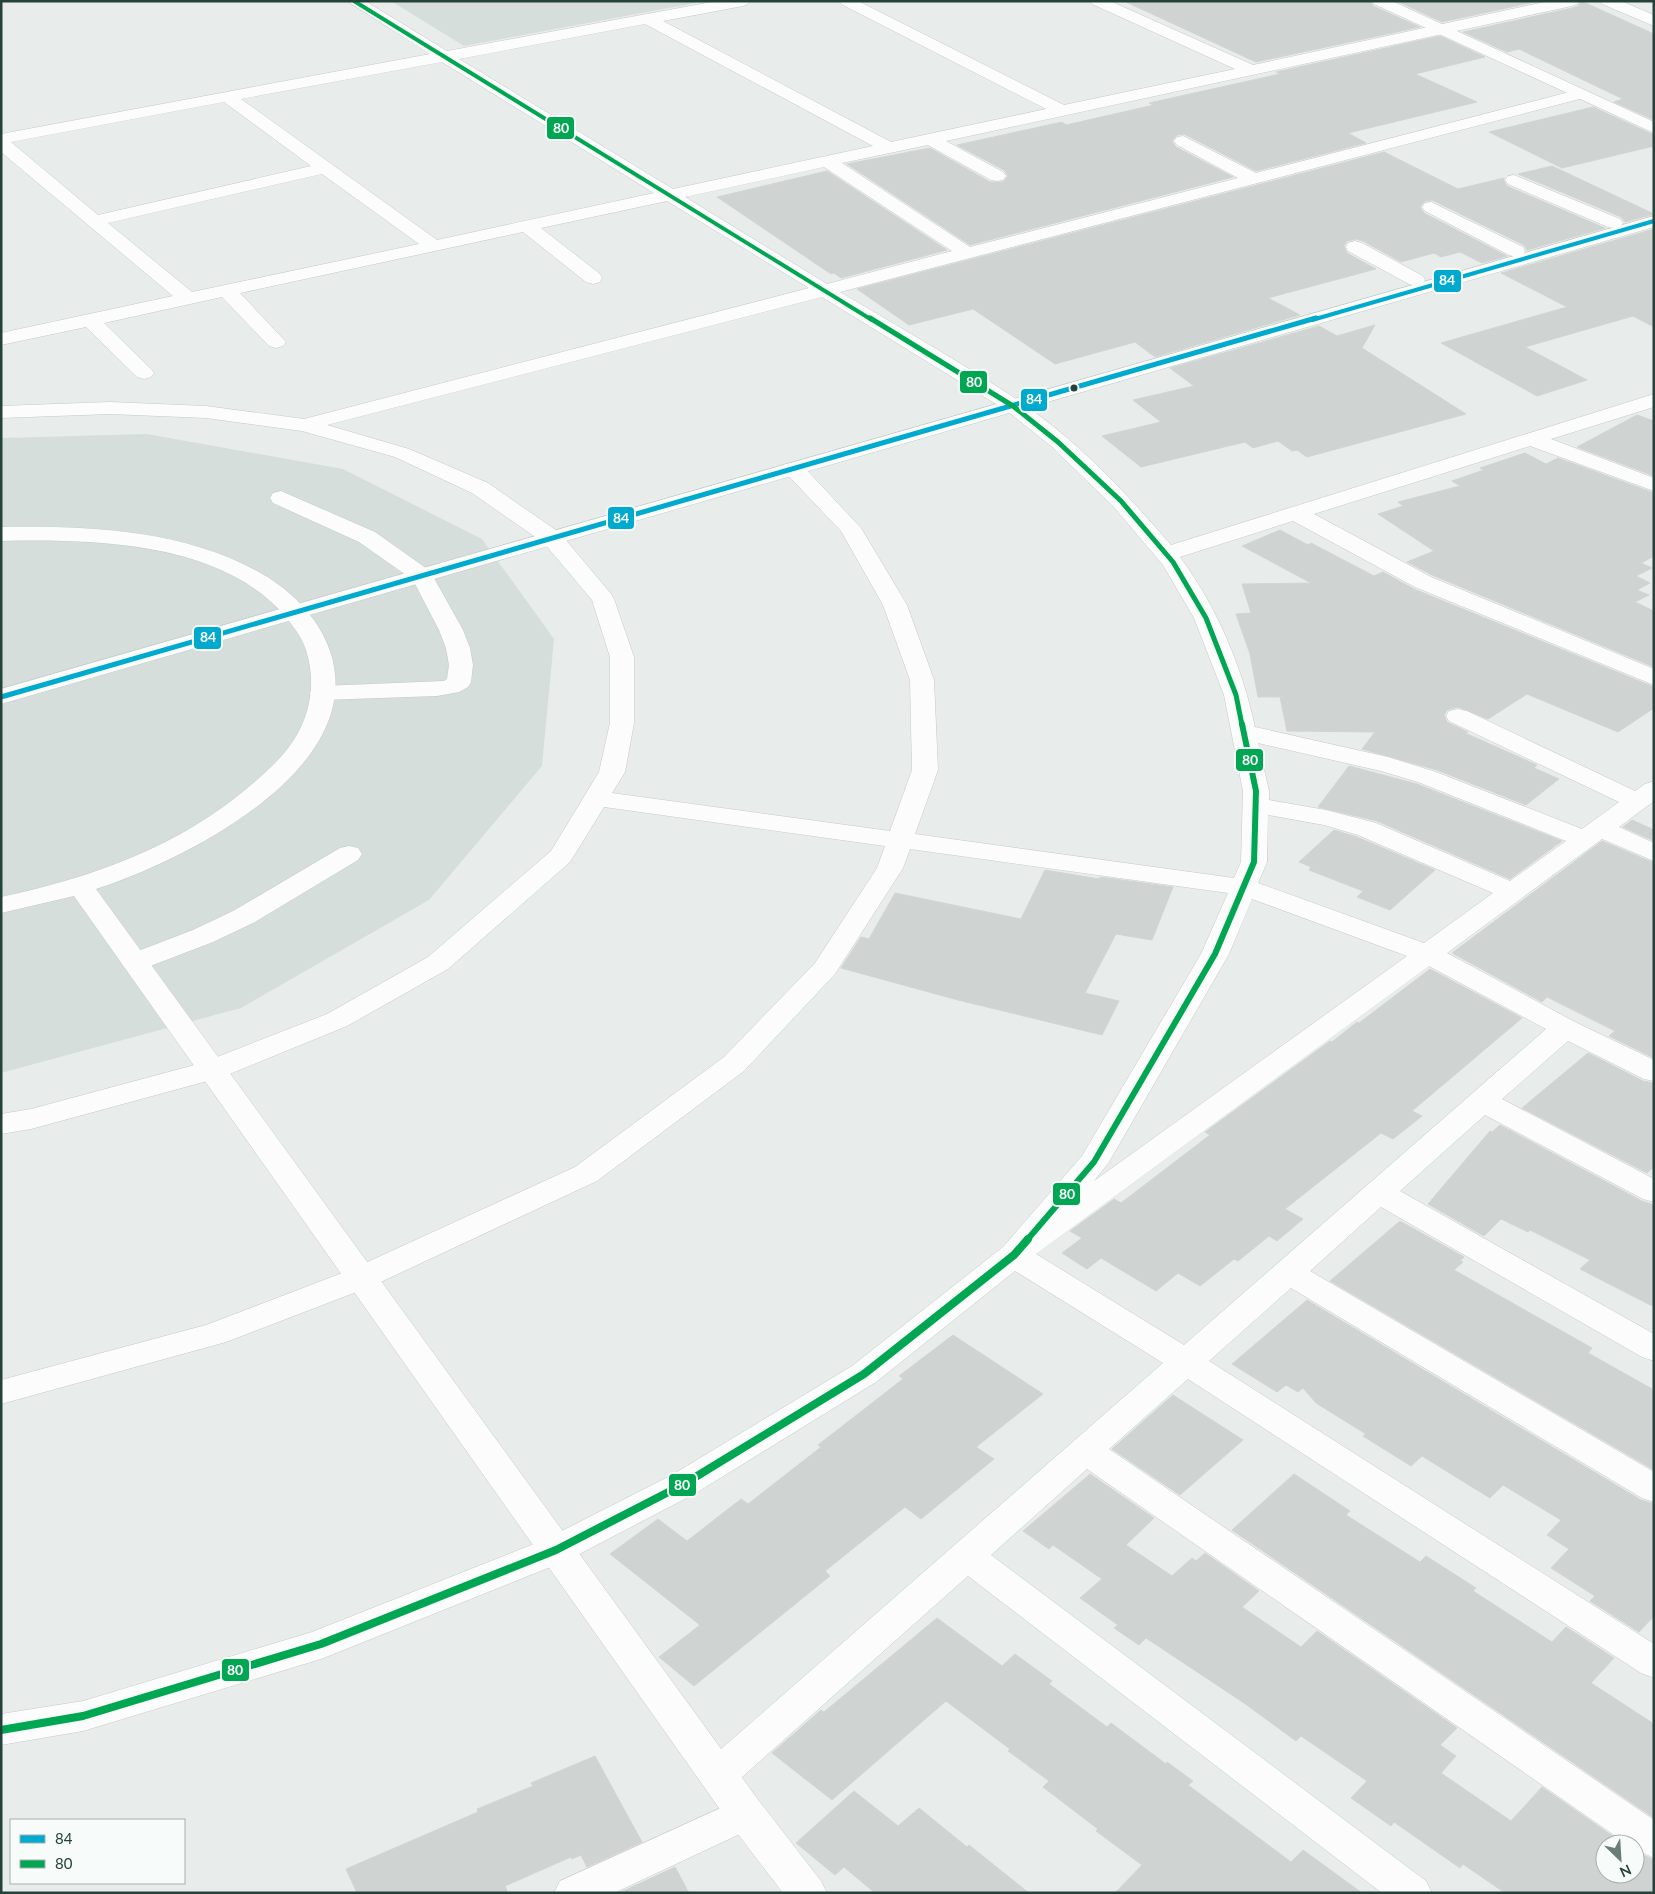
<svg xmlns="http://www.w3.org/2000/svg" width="1655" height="1894" font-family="Lato,sans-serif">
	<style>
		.built { fill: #d6dedb }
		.building { fill: #cfd4d2; stroke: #d1d6d4 }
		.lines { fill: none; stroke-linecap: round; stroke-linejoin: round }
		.minor-casing { stroke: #c5cac8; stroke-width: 1 }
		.tertiary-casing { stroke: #c5cac8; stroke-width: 1 }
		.secondary-casing { stroke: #c3cbc8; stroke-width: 1 }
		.minor { fill: #fcfcfc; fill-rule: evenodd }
		.tertiary { fill: #fcfcfc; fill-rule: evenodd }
		.secondary { fill: #fcfcfc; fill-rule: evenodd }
		.bus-1-far1-casing { stroke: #f7fbf9; stroke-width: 6 }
		.bus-1-casing { stroke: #f7fbf9; stroke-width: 8 }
		.bus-2-far3-casing { stroke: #f7fbf9; stroke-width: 6 }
		.bus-2-far2-casing { stroke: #f7fbf9; stroke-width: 8 }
		.bus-2-far1-casing { stroke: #f7fbf9; stroke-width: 10 }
		.bus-2-casing { stroke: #f7fbf9; stroke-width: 12 }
		.bus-1-far1 { stroke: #00a9ce; stroke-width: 4 }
		.bus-1 { stroke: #00a9ce; stroke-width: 5 }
		.bus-2-far3 { stroke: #00a651; stroke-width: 4 }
		.bus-2-far2 { stroke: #00a651; stroke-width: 5 }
		.bus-2-far1 { stroke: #00a651; stroke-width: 6 }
		.bus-2 { stroke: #00a651; stroke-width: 8 }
		.bus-dot { fill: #24423a; stroke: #f7fbf9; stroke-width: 2 }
		.line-badge { stroke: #f7fbf9; stroke-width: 2 }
		.badge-label { font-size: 14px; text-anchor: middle; font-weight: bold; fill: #fff }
	</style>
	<rect width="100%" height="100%" fill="#e8edeb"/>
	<path class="built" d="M391,1H707L464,46Z
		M147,434L343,469L482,539L554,639L542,766L429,900L241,1008L1,1073V438Z"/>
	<path class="building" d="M1124,1H1370L1373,6L1420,27L1256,62Z
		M1397,1H1539L1442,22Z
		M1581,1L1654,34V120L1614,102L1623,99L1519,49L1507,52L1463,32L1572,8L1578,6Z
		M1440,36L1485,57L1415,74L1477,102L1348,133L1366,143L1256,171L1184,134L1177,135L1172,141L1176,147L1233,177L970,245L847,164L930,148L990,182H1003L1008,176L1004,170L957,145L1062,122L1066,125L1154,105L1149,103L1280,74L1276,72Z
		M1593,107L1654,135V146L1562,168L1489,132Z
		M1384,152L1458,189L1504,178V181L1507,186L1605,228L1527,250L1524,245L1432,200L1425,201L1420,207L1424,213L1507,256L1482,263L1460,252L1441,257L1434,253L1401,262L1363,241L1356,239L1347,241L1344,246L1347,253L1376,269L1268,298L1300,315L1155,357L1135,342L1055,364L973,309L909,325L857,289Z
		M1552,166L1654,214L1625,222L1621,217L1518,174Z
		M827,171L947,250L841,278L834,273L831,274L717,197Z
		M1654,229V327L1633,316L1525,347L1587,380L1537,396L1441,343L1567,307L1501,273Z
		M1375,325L1362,348L1466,414L1307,457L1297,450L1292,451L1278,441L1253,448L1245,442L1141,467L1102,436L1161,422L1133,400L1194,386L1170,368L1319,326L1337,336Z
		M1637,415L1654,421V476L1577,447Z
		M1525,453L1546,464L1558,458L1654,493V556L1641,563L1652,568L1636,576L1650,583L1637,590L1649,595L1635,602L1654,611V667L1432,575L1407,562L1434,551L1378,514L1403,506L1398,502L1460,486L1452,481L1484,470L1480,468Z
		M1280,530L1308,545L1311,543L1374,576L1383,572L1414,589L1654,687V708L1618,732L1527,694L1488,719L1458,707L1447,710L1444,715L1447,722L1468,732L1465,733L1537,765L1534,768L1559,779L1526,805L1437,770L1362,749L1375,732L1287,731L1280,697H1258L1250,654L1236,614L1251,613L1242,584L1311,583L1242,546Z
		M1349,766L1417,784L1562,841L1510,879L1377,821L1318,807Z
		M1632,820L1654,830V841L1623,827Z
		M1334,830L1357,837L1435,870L1390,910L1357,897L1363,891L1309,870L1311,867L1299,862Z
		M1602,841L1654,863V1058L1609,1036L1615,1031L1547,997L1542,1002L1452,953Z
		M1045,870L1099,879L1100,877L1173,887L1152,940L1116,934L1085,993L1119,1001L1102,1035L958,1000L841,968L861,937L869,939L895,893L1021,919Z
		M1430,969L1522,1018L1412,1111L1422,1116L1393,1139L1381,1133L1285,1209L1303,1219L1277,1241L1269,1236L1238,1261L1234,1259L1200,1286L1178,1273L1156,1291L1101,1258L1087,1269L1062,1253L1082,1238L1070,1231L1114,1199L1121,1203L1210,1135L1205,1132L1330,1041L1332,1042L1357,1022L1359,1023Z
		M1588,1053L1643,1081L1654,1083V1167L1647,1173L1522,1108Z
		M1500,1125L1642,1201L1654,1205V1307L1580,1269L1590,1260L1530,1230L1528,1232L1501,1219L1484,1236L1428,1204L1490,1131L1492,1132Z
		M1400,1221L1464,1257L1460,1261L1463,1262L1454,1270L1592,1348L1588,1353L1654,1390V1470L1330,1281Z
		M1307,1300L1641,1500L1654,1504V1616L1639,1632L1590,1601L1595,1596L1551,1568L1569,1549L1547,1535L1561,1520L1503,1485L1490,1498L1422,1456L1411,1466L1363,1436L1366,1434L1316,1403L1303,1388L1298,1392L1286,1385L1277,1392L1232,1364Z
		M953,1335L1043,1394L976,1447L994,1459L921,1519L905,1507L825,1571L830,1576L694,1686L659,1657L700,1625L610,1554L658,1519L687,1541L741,1499L748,1504L821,1447L818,1445L903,1379L899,1376Z
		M1173,1395L1243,1440L1180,1495L1112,1449Z
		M1090,1474L1154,1518L1126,1545L1172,1576L1192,1558L1196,1561L1205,1553L1259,1591L1242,1607L1301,1647L1317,1631L1457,1728L1440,1745L1456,1756L1441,1773L1511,1821L1542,1787L1624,1844H1605V1874H1635V1851L1654,1860V1893H1505L1463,1864L1460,1868L1394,1822L1391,1826L1351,1798L1367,1781L1301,1736L1296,1741L1244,1703L1146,1638L1139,1645L1114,1628L1118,1625L1080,1598L1102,1579L1053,1545L1049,1549L1023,1531Z
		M1294,1474L1350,1511L1346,1515L1420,1562L1426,1556L1476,1588L1473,1591L1552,1642L1566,1627L1614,1658L1591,1683L1654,1724V1818L1232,1530Z
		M937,1618L1002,1666L1015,1654L1052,1681L1049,1684L1107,1727L1111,1723L1166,1764L1167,1762L1193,1781L1188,1785L1291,1862L1303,1850L1362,1893H1115L1142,1865L1096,1831L1098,1829L1043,1787L1049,1781L1008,1751L1010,1749L946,1701L832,1800L772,1753L821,1710L824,1712Z
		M595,1756L642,1842L587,1867L581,1855L572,1859L571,1857L505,1886L508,1893H357L346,1869L478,1812L477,1809L533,1786L531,1783Z
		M854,1791L898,1826L919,1808L967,1847L969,1845L1029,1893H875L844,1867L835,1875L796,1843Z
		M675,1867L689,1893H619Z"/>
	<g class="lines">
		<defs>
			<path id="minor" d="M347,1H365L447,51L717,1H750L748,4L743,6L663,21L891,142L1046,109L841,4L839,1H858L1064,105L1235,69L1092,4L1090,1H1110L1253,65L1549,1H1579L1577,4L1572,6L946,141L1003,172L1006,176L1003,180L997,181L991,180L928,145L842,163L970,247L1238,178L1177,145L1174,141L1177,137L1183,136L1256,173L1581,89L1587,91L1589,94L1587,97L840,292C900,328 961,362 1019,401C1077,440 1126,493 1171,545L1654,394V407L1551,439L1654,478V491L1530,446L1314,514L1431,577L1654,669V685L1415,587L1293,521L1180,557C1217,607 1242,667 1255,727L1388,757L1436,772L1582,829L1619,802L1449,721L1446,716L1449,711L1458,709L1467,711L1635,791L1645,784L1654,781V801L1619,827L1654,843V861L1602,839L1447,953L1575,1022L1654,1060V1081L1644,1079L1568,1041L1502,1099L1654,1179V1202L1643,1199L1485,1115L1400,1191L1654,1334V1361L1642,1357L1381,1207L1310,1271L1654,1472V1502L1642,1498L1291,1288L1209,1361L1654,1644V1678L1641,1673L1188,1379L1109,1449L1654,1820V1858L1635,1849V1844H1627L1087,1469L991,1555L1426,1881L1432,1893H1382L968,1576L732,1786L718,1791L704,1786L699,1775L704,1764L1163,1363L1015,1271L876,1382L696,1493L568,1560L321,1659L83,1731L1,1745V1714L83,1701L312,1632L544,1540L672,1475L852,1366L1003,1247L1082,1156L1201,954L1228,893L910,849L903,868L835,974L744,1071L597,1181L372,1286L226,1342L1,1404V1380L206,1325L350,1270L575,1167L724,1057L815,963L877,868L885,846L604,807L570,862L448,969L347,1026L222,1077L31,1129L1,1134V1114L31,1109L202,1063L327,1014L428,957L551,851L599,772L610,723V657L592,600L544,543L472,493L395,457L302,431L206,418L110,414L1,418V406L110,402L206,406L304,419L809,288L667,201L541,228L600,274L602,278L600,282L593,284L586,282L523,232L240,293L286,342L283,346L276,348L269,346L222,297L104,323L151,369L154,373L151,377L144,379L137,377L86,327L1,345V333L173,296L1,152V134L430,54ZM645,24L873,146L673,189L459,59ZM442,62L654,193L437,240L241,99ZM224,102L311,166L98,215L11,142ZM824,167L952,251L827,284L685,197ZM322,174L419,244L192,292L108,223ZM822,297L1006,410L1051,446L1113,506L1163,565L1194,618L1224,695L1243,791L1241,862L1234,878L915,834L938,770L934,680L907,605L861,528L801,464L793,463L785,464L782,469L841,531L883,605L910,680L912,770L890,831L612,793L625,772L634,723V657L614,599L611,594L560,533L488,483L409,449L327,425ZM1258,743L1381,771L1418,782L1566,841L1510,881L1376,823L1326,810L1269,800V791ZM1268,815L1324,825L1358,835L1493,893L1424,943L1258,883L1267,862ZM1252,899L1407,956L1094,1181L1109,1162L1229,954ZM1429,966L1546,1029L1184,1345L1036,1254Z
				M1600,1H1621L1654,15V26L1602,4Z
				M1514,175L1620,219L1623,223L1620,227L1614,228L1608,227L1508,184L1505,180L1508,176Z
				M1431,202L1523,247L1525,251L1523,255L1516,257L1509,255L1425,211L1422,207L1425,203Z
				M1355,241L1362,243L1423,276L1425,280L1423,284L1416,286L1409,284L1348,251L1346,247L1348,243Z
				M281,491L375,532L430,571L463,630L470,648L473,665L471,682L468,687L459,692L437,696L322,700L313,698L310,693L313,688L322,686L444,681L447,679L449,665L446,648L439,630L413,580L359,542L273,503L270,498L273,493Z
				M349,846L358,848L362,854L358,860L253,923L213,942L145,968L135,970L125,968L121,962L125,956L193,930L233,911L340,848Z
				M745,1797L759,1801L764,1813L759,1825L614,1893H554L560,1881Z"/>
			<path id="tertiary" d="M1372,1H1392L1654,122V133L1374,4Z
				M1,527C86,526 178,529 255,570C287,586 319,617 330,651C370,769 183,861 96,889L759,1801L821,1881L827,1893H783L731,1825L74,896L1,913V897C91,878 181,846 251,785C269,770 287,753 298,733C312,707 315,678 306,650C301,635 293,626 283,614C219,541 91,539 1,541Z"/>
			<path id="secondary" d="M1654,216V227L1,704V689Z"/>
		</defs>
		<use href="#minor" class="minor-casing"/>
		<use href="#tertiary" class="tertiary-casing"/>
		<use href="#secondary" class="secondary-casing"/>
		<use href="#minor" class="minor"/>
		<use href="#tertiary" class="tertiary"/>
		<use href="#secondary" class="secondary"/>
		<defs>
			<path id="bus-1-far1" d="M1312,320L1654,221"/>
			<path id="bus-1" d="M1,697L1316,318"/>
			<path id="bus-2-far3" d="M354,1L872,320"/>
			<path id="bus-2-far2" d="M870,318L1013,406L1058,442L1121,501L1173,562L1206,618L1236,695L1242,725"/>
			<path id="bus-2-far1" d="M1027,1240L1094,1162L1215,954L1254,862L1256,791L1242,724"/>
			<path id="bus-2" d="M1,1730L83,1716L321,1644L556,1550L684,1484L864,1374L1014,1255L1028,1239"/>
		</defs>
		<use href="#bus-1-far1" class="bus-1-far1-casing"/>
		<use href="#bus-1" class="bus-1-casing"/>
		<use href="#bus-2-far3" class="bus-2-far3-casing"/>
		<use href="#bus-2-far2" class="bus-2-far2-casing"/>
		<use href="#bus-2-far1" class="bus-2-far1-casing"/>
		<use href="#bus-2" class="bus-2-casing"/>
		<use href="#bus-1-far1" class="bus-1-far1"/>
		<use href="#bus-1" class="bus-1"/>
		<use href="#bus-2-far3" class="bus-2-far3"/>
		<use href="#bus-2-far2" class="bus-2-far2"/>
		<use href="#bus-2-far1" class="bus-2-far1"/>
		<use href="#bus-2" class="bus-2"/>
	</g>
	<circle class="bus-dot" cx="1074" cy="388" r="4.5"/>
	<g class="line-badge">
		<rect x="546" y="116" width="29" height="24" rx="5" fill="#00a651"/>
		<rect x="1433" y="269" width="29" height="24" rx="5" fill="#00a9ce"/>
		<rect x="959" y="370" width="29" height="24" rx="5" fill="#00a651"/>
		<rect x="1020" y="388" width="28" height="24" rx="5" fill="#00a9ce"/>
		<rect x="607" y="506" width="28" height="24" rx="5" fill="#00a9ce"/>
		<rect x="193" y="626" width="29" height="24" rx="5" fill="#00a9ce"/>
		<rect x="1235" y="748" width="29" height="24" rx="5" fill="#00a651"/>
		<rect x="1052" y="1182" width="29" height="24" rx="5" fill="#00a651"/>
		<rect x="668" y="1473" width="29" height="24" rx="5" fill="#00a651"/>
		<rect x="221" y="1658" width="29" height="24" rx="5" fill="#00a651"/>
	</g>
	<g class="badge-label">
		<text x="561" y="133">80</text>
		<text x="1447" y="285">84</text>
		<text x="974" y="387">80</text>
		<text x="1034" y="404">84</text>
		<text x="621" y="523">84</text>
		<text x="208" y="642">84</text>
		<text x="1250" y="765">80</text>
		<text x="1067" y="1199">80</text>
		<text x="682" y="1490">80</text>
		<text x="235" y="1675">80</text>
	</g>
	<rect width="1655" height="1894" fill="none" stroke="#24423a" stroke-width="5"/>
	<rect x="10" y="1819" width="175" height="65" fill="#f7fbf9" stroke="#a3b1ad"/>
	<rect x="20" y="1835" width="25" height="8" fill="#00a9ce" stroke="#a3b1ad"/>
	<text x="55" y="1844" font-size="15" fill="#24423a">84</text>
	<rect x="20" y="1860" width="25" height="8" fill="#00a651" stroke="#a3b1ad"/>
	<text x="55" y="1869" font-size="15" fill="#24423a">80</text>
	<g transform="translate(1620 1859) rotate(155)"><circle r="24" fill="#f7fbf9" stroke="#a3b1ad"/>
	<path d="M0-4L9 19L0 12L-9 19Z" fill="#697e78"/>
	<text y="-8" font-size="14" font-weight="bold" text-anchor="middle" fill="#24423a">N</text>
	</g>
</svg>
